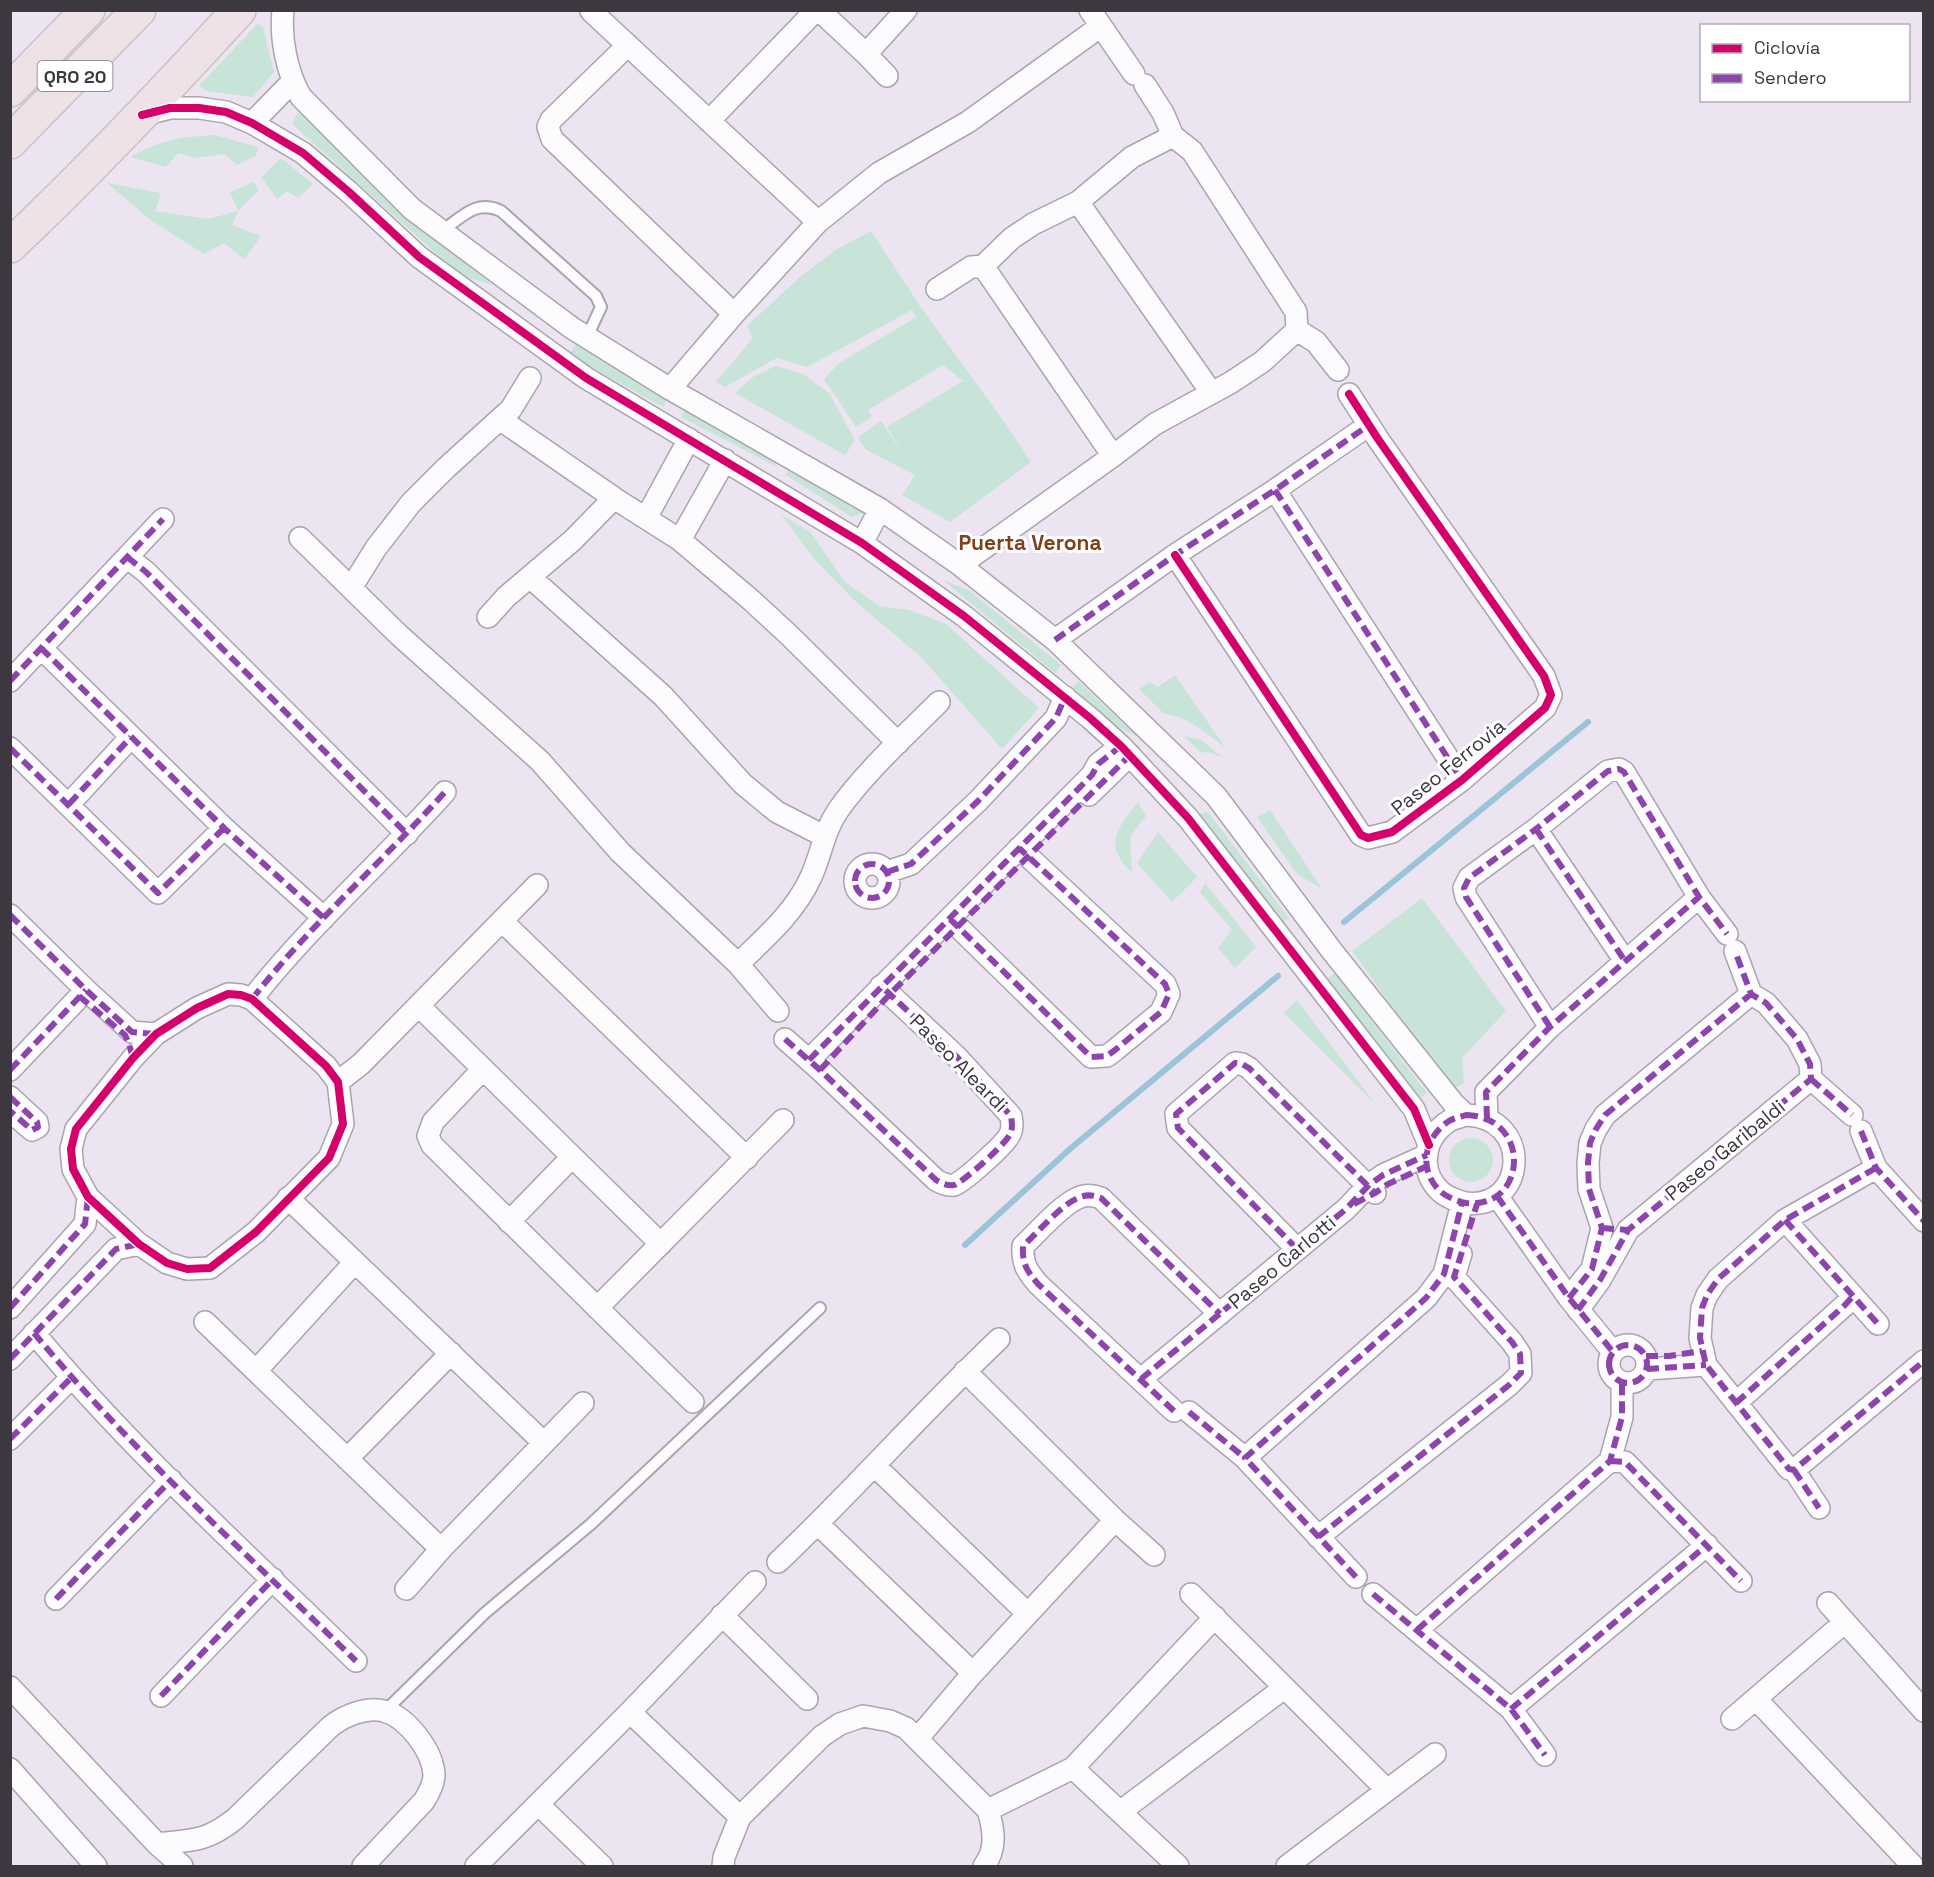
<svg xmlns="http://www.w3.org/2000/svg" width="1934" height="1877" font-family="'Space Grotesk',sans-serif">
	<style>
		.green { fill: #c8e4d9 }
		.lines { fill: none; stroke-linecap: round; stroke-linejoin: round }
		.stream { stroke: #9cc4d9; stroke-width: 6 }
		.lane-casing { stroke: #aaa4ad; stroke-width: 14 }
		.street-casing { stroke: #aaa4ad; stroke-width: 24 }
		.highway-casing { stroke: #c6c2c8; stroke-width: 36 }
		.lane { stroke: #fcfbfd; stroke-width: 10 }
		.street { stroke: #fcfbfd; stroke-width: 21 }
		.highway { stroke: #efe2e6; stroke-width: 33 }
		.quiet { stroke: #8e44ad; stroke-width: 6; stroke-dasharray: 12 6; stroke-linecap: butt }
		.cycleway-casing { stroke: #fff; stroke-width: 11 }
		.cycleway { stroke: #d6006c; stroke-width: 8 }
		.labels { text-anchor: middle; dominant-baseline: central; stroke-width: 6; stroke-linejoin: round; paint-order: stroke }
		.shield { fill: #fff; stroke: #777479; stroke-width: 1.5 }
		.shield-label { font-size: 18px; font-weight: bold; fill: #3d3840 }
		.street-label { font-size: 20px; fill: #3d3840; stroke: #fff }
		.neighbourhood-label { font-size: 21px; font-weight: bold; fill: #7f401b; stroke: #fff }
	</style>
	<rect width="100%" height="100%" fill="#ece4f0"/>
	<path class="green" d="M258,23L263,27L274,72L253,97L207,91L199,86Z
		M298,112L492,285L460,275L292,124Z
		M215,135L258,147L256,156L237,165L224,154L195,158L178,153L166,167L130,157C161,140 180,137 215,135Z
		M281,158L313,184L298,198L287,191L277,199L261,177Z
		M254,182L259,190L238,211L232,225L261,236L244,259L224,243L204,254L149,219L107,183L161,193L155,211L208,219L238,211L230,192Z
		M871,231L920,306L1005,423L1031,462L950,522L902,495L915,475L866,450L858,437L881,421L902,453L887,427L963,381L943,365L868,410L872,417L856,427L824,379L839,363L915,318L918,321L912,310L807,367L777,358L725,387L716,382L753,338L747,326L799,278L835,250Z
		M576,344L667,399L663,407L569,355Z
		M775,366L803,374L829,393L855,440L845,455L735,393L753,377Z
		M687,407L777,458L775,466L681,417Z
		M790,466L866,512L852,517L786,475Z
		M781,514L811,533L845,582L879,606L909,610L946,624L1039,708L1002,749L920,656L857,603L815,560Z
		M943,580L970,591L1061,665L1055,673Z
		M1175,675L1225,747L1199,728L1182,718L1163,713L1139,689L1150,682L1158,687Z
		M1078,681L1138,737L1105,721L1072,689Z
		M1184,736L1201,740L1223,758L1212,753L1200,752Z
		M1138,802L1146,816L1130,837L1132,872C1102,846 1118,827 1138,802Z
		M1270,810L1322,889L1297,874L1257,817Z
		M1208,812L1289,918L1281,924L1195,814Z
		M1158,832L1197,877L1172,902L1137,863Z
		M1205,883L1256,947L1235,968L1218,948L1232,930L1200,892Z
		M1422,898L1506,1011L1462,1058L1464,1083L1455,1088C1416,1046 1386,996 1352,951Z
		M1335,973L1427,1093L1418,1100L1325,980Z
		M1297,1000L1377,1106L1284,1013Z
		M1449 1160a22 22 0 1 1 44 0a22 22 0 1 1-44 0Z"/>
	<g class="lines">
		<path class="stream" d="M1344,922L1588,722
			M965,1245L1071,1148L1278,976"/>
		<defs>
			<path id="lane" d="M442,231C462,217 476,199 501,211L596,296L601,307L587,337
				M385,1711L485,1613L591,1524L820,1308"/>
			<path id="street" d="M283,10C280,39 287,73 301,97L412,209L572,328L670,389L880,509L960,565L1055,640L1216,796L1332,951L1454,1104L1466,1115
				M819,10L866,54L887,76
				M1090,10L1134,74
				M591,11L818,222
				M628,45L551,120L548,127L552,139L734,314
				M866,54L906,10
				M1145,85L1163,113L1173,136L1192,151L1296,312L1297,330
				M142,115L170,108H199L226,112L252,123L303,153L349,192L419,257L586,378L862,543L964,616L1090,718L1121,746L1188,818L1414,1109L1429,1145
				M709,121L816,10
				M252,123L292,82
				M1078,202L1211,392
				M983,266L1113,456
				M937,289L971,267L983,266L1012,238L1033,224L1078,202L1132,157L1173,136
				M1297,330L1316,342L1338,370
				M670,389L734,314L818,222L879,173L968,122L1101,26
				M501,420L614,498L680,540L751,600L790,636L898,743
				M1275,490L1462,780
				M646,518L689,439
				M300,538L399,635L540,761L620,852L738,964L778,1011
				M680,540L725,460
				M862,543L880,509
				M1175,555L1361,835L1368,838L1392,832L1462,780L1545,708L1551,695L1544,676L1378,439L1349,394
				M127,557L146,572L407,834
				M960,565L1113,456L1155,424L1230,383L1262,362L1297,330
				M531,578L663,696L743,784L777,812L824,836
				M351,588L376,548L411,503L446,468L511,409L530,378
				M488,617L506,597L573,540L614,498
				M1055,640L1175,555L1275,490L1369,425
				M41,648L224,828L324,918
				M10,681L163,519
				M10,748L158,893L224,828
				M1089,795L1130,755
				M69,804L131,737
				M1536,829L1625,961
				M855 881a17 17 0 1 1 34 0a17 17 0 1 1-34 0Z
				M887,872L911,864L978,801L1056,718L1065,697
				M10,915L86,990L132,1032L156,1034
				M950,919L1091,1057L1107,1056L1115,1050L1161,1012L1169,994L1165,984L1019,848
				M502,921L747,1158
				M738,964C766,937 795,912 811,877C822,853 823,832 839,809C867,770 905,736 939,702
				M228,994L241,995L252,999L326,1066L338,1082L343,1124L329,1158L256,1232L210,1268L187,1269L167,1263L139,1244L88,1197L73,1169L71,1149L76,1129L133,1058L156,1034L197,1008Z
				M252,999C310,925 382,862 445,792
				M419,1006L661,1244
				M1550,1027L1466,897L1464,888L1469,878L1536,829L1608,771L1619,769L1624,772L1699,897L1727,934
				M785,1039L820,1070L936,1180C941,1183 947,1186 954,1185C963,1182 1006,1144 1010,1134C1013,1128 1012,1123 1011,1116L957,1057L881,986
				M809,1060L1092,775L1098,764L1121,746
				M483,1069L433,1122L428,1136L432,1145L693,1402
				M10,1070L86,990
				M1811,1079L1852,1115
				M338,1082L361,1064L537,885
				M10,1097L37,1122L38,1127L32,1130L10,1111
				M1466,1115C1533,1117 1527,1210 1466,1203C1459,1202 1447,1197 1441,1192C1418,1171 1423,1138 1449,1121C1454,1118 1460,1117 1466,1115Z
				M1487,1118L1486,1092L1550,1027L1699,897
				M1861,1131L1876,1168L1924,1221
				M1876,1168L1785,1220L1718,1279L1707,1295L1702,1308L1700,1338L1706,1365L1789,1469L1794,1470L1924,1361
				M1497,1196L1569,1298L1613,1352
				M288,1198L544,1443
				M1785,1220L1878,1324
				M509,1222L572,1157
				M1297,1249L1178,1128L1176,1114L1235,1063L1242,1064L1249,1068L1375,1193
				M1579,1285L1592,1269L1602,1228L1589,1189L1588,1163L1590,1143L1596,1129L1605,1115L1751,994
				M10,1308L85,1224L88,1197
				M597,1308L783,1120
				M1578,1310L1600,1280L1628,1230L1811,1079L1810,1064L1797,1039L1766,1003L1751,994L1735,951
				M205,1322L441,1549L406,1589
				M34,1333C132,1451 247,1554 356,1661
				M1609 1364a19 19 0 1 1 38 0a19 19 0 1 1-38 0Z
				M10,1359L116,1249L139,1244
				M1647,1369L1706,1365
				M256,1371L355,1262
				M965,1371L1115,1520L1154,1555
				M1141,1379L1346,1209L1369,1185L1383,1175L1427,1155
				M1736,1403L1845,1305L1853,1296
				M1174,1411L1038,1284C1027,1271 1022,1264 1023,1246C1037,1233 1061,1205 1078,1198C1086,1194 1093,1195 1101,1198L1220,1314
				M1189,1412L1245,1458
				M10,1439L71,1378
				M347,1459L451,1353
				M1610,1461L1625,1462L1741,1581
				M875,1466L1027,1613
				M1794,1470L1819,1508
				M818,1524L973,1673
				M1318,1537L1509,1385L1521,1373L1520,1354L1512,1342L1454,1277L1461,1254
				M441,1549L583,1403
				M778,1562C854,1490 923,1411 999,1339
				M1356,1577L1245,1458L1426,1298L1444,1274L1462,1203
				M1191,1594L1387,1790
				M1373,1594L1511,1709L1545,1755
				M56,1599L171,1480
				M1828,1603L1924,1711
				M722,1615L807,1699
				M1417,1630L1610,1461L1622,1417V1383
				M10,1687L157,1844L182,1866
				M161,1696L273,1579
				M1756,1699L1913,1866
				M1511,1709L1707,1545
				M630,1712L740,1817
				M1732,1719L1845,1622
				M918,1738L973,1673L1115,1520
				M1073,1768L1178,1866
				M10,1769L96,1866
				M539,1805L602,1866
				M988,1810L1073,1768L1215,1617
				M1120,1812L1284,1688
				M157,1844C192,1840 206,1842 235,1819L331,1726C344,1716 367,1706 384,1711C407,1717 433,1751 434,1775C434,1784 429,1793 424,1801L363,1866
				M476,1866L630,1712L755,1582
				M723,1866L724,1857L740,1817L822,1736L840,1724L863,1716L890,1721L906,1728L988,1810C994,1830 997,1849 984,1866
				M1287,1866L1435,1754"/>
			<path id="highway" d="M10,90L88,10
				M10,142L139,10
				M10,246C90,170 165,91 239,10"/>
		</defs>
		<use href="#lane" class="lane-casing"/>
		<use href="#street" class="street-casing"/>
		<use href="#highway" class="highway-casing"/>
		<use href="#lane" class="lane"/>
		<use href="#street" class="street"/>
		<use href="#highway" class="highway"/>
		<path class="quiet" d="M1275,490L1462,780
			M127,557L146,572L407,834
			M1055,640L1175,555L1275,490L1369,425
			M41,648L224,828L324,918
			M10,681L163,519
			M10,748L158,893L224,828
			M69,804L131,737
			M1536,829L1625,961
			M855 881a17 17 0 1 1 34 0a17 17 0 1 1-34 0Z
			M887,872L911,864L978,801L1056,718L1065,697
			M10,915L86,990L132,1032L156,1034
			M950,919L1091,1057L1107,1056L1115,1050L1161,1012L1169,994L1165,984L1019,848
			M79,996L125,1035L129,1044L133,1058
			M252,999C310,925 382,862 445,792
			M1550,1027L1466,897L1464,888L1469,878L1536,829L1608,771L1619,769L1624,772L1699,897L1727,934
			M785,1039L820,1070L936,1180C941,1183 947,1186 954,1185C963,1182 1006,1144 1010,1134C1013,1128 1012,1123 1011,1116L957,1057L881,986
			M809,1060L1092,775L1098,764L1121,746
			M10,1070L86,990
			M820,1070L890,994L1130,755
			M1811,1079L1852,1115
			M10,1097L37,1122L38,1127L32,1130L10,1111
			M1466,1115C1533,1117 1527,1210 1466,1203C1459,1202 1447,1197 1441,1192C1418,1171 1423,1138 1449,1121C1454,1118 1460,1117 1466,1115Z
			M1487,1118L1486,1092L1550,1027L1699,897
			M1861,1131L1876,1168L1924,1221
			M1876,1168L1785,1220L1718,1279L1707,1295L1702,1308L1700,1338L1706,1365L1789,1469L1794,1470L1924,1361
			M1497,1196L1569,1298L1613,1352
			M1354,1204L1375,1193L1388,1184L1425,1167
			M1785,1220L1878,1324
			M1602,1228L1628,1230
			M1297,1249L1178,1128L1176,1114L1235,1063L1242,1064L1249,1068L1375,1193
			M1569,1298L1592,1269L1602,1228L1589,1189L1588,1163L1590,1143L1596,1129L1605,1115L1751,994
			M10,1308L85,1224L88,1197
			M1578,1310L1600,1280L1628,1230L1811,1079L1810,1064L1797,1039L1766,1003L1751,994L1735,951
			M34,1333C132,1451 247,1554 356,1661
			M1609 1364a19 19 0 1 1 38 0a19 19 0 1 1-38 0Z
			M1646,1356H1669L1702,1351
			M10,1359L116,1249L139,1244
			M1647,1369L1706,1365
			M1141,1379L1346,1209L1369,1185L1383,1175L1427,1155
			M1736,1403L1845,1305L1853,1296
			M1174,1411L1038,1284C1027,1271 1022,1264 1023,1246C1037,1233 1061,1205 1078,1198C1086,1194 1093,1195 1101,1198L1220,1314
			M1189,1412L1245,1458
			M10,1439L71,1378
			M1610,1461L1625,1462L1741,1581
			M1794,1470L1819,1508
			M1318,1537L1509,1385L1521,1373L1520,1354L1512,1342L1454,1277L1477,1204
			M1356,1577L1245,1458L1426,1298L1444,1274L1462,1203
			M1373,1594L1511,1709L1545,1755
			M56,1599L171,1480
			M1417,1630L1610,1461L1622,1417V1383
			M161,1696L273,1579
			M1511,1709L1707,1545"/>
		<defs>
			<path id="cycleway" d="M142,115L170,108H199L226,112L252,123L303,153L349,192L419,257L586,378L862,543L964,616L1090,718L1121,746L1188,818L1414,1109L1429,1145
				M1175,555L1361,835L1368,838L1392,832L1462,780L1545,708L1551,695L1544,676L1378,439L1349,394
				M228,994L241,995L252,999L326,1066L338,1082L343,1124L329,1158L256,1232L210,1268L187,1269L167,1263L139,1244L88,1197L73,1169L71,1149L76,1129L133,1058L156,1034L197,1008Z"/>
		</defs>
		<use href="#cycleway" class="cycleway-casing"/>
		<use href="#cycleway" class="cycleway"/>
	</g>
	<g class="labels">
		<rect class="shield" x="37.5" y="61" width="75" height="30" rx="4.5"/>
		<g class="shield-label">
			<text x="75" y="76">QRO 20</text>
		</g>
		<g class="street-label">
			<text transform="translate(1448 767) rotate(-39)">Paseo Ferrovia</text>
			<text transform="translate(959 1063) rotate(45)">Paseo Aleardi</text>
			<text transform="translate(1725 1150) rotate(-39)">Paseo Garibaldi</text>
			<text transform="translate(1282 1262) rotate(-40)">Paseo Carlotti</text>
		</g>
		<g class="neighbourhood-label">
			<text x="1030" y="542">Puerta Verona</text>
		</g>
	</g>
	<rect width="1934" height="1877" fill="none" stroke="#3d3840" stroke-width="24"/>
	<rect x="1700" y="24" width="210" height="78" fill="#ffffff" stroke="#b1afb3" stroke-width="1.5"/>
	<rect x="1712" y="44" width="30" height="9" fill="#d6006c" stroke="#b1afb3" stroke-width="1.5"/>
	<text x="1754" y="54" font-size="18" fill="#3d3840">Ciclovía</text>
	<rect x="1712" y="74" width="30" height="9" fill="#8e44ad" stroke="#b1afb3" stroke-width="1.5"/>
	<text x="1754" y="84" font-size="18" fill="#3d3840">Sendero</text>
</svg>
